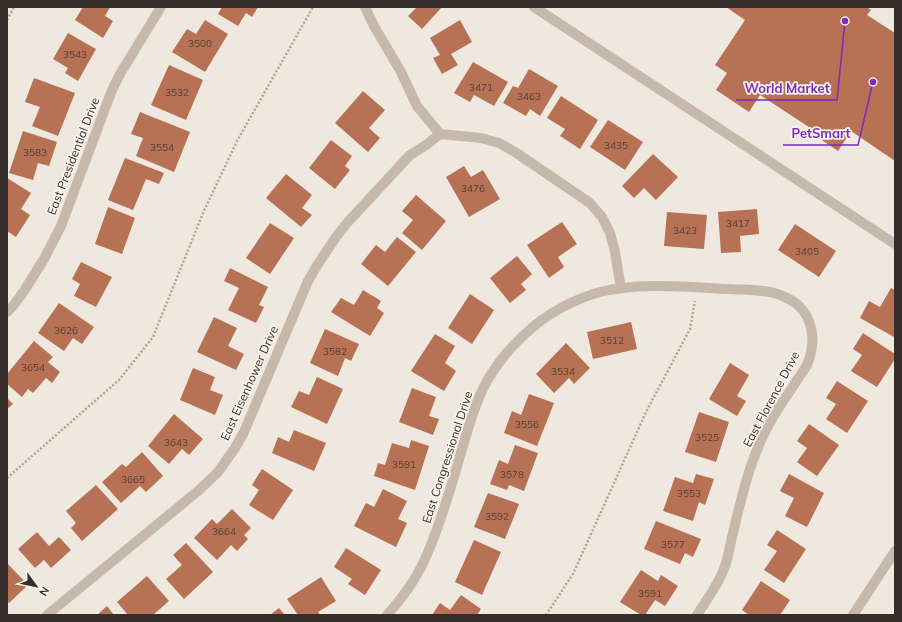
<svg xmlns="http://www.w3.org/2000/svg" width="902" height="622" font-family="Mulish,sans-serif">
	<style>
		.building { fill: #b77155 }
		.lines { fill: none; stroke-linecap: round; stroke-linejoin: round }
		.path { stroke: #b2a396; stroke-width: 2.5; stroke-dasharray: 2 2; stroke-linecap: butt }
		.minor { stroke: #c6b9ac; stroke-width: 10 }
		.labels { text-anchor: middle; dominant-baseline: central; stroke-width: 3.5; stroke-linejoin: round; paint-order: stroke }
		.number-label { font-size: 10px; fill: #563f35 }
		.street-label { font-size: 12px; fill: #352e2a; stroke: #f8f2ea }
		.leader { fill: none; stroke: #7b2cbf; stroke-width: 1.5 }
		.callout-dot { fill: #7b2cbf; stroke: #f8f2ea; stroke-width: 1.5 }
		.callout-label { font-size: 13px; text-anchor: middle; font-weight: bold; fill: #7b2cbf; stroke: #f8f2ea; stroke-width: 3.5; stroke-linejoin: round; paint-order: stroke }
	</style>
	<rect width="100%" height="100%" fill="#efe8de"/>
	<path class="building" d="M83,7H110L105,16L113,21L103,38L75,20Z
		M222,7H258L252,17L246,13L238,26L218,14Z
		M417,7H442L422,29L408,16Z
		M726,7H867L871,10L867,15L895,33V161L851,131L838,151L816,136L818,133L760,95L749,112L716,90L727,73L715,65L745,20Z
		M205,20L228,34L205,72L172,52L187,29L196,34Z
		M460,20L472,42L451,54L458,65L442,74L433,58L440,55L430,38Z
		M68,33L96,49L78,81L65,73L68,68L53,59Z
		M473,62L508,82L494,106L474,95L470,102L454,93Z
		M169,65L203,80L186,120L151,105Z
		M529,69L558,86L540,116L530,109L526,116L503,103L513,86L518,88Z
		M34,78L75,93L58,136L32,126L40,107L25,102Z
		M363,91L385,110L369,128L380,138L368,152L335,123Z
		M561,96L598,120L580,149L560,136L565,129L547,118Z
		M140,112L190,132L174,172L136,156L143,138L131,134Z
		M608,120L643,142L625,170L590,147Z
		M23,131L57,142L49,166L38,163L33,180L9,173Z
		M331,140L352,156L345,166L350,170L335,189L309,168Z
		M653,154L678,177L656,200L644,188L634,198L622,186Z
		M125,158L164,173L159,184L146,179L133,210L108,200Z
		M464,166L471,177L483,170L500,199L469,217L446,177Z
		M286,174L312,195L302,208L312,215L301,227L266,198Z
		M7,178L31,193L21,209L30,215L16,237L7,231Z
		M416,195L446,221L422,250L402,233L413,220L402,211Z
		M108,207L135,218L122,254L95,244Z
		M757,209L759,234L740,236L741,252L721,253L718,212Z
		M667,212L707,215L704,249L664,246Z
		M562,222L577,244L558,257L564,267L549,278L527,245Z
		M270,223L294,238L270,274L246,258Z
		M795,224L836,251L819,277L778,250Z
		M397,237L416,252L388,286L361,264L376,245L385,252Z
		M517,256L532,274L521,284L526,290L510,303L490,278Z
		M81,262L112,277L96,307L74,296L80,284L72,279Z
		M230,268L268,287L259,305L264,307L256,323L228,310L239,288L224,281Z
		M891,288L895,290L894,337L860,318L869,301L880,307Z
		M363,290L381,301L377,308L384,313L370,336L331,312L341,298L354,305Z
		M470,294L494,310L472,344L448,328Z
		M59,303L94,327L82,344L73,338L64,351L38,333Z
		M214,317L237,328L228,346L244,354L236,370L197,352Z
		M631,322L637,349L593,359L587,332Z
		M325,329L359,344L351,361L345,358L338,376L310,363Z
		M863,333L895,354V359L877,387L851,371L862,355L853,349Z
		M435,334L455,346L445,363L456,371L444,391L411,371Z
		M34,341L53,357L48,362L60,372L52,383L46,378L33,393L28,389L22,397L7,384V374Z
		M566,343L590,368L574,384L569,378L554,393L536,374Z
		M730,363L749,375L737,396L746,401L737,416L709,399Z
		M193,368L215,377L210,390L223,395L215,415L180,400Z
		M317,377L343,389L327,424L291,407L299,391L309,395Z
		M837,381L868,401L847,433L826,419L836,404L826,398Z
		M412,388L436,397L429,416L439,419L433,435L399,422Z
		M529,394L554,403L537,446L504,433L512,411L521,415Z
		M7,398L13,404L7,409Z
		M699,412L729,422L716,462L685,452Z
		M174,414L203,439L189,455L182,449L169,464L148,446Z
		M809,424L839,445L817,476L797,462L807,448L797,441Z
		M294,430L326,443L314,471L272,453L278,437L289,442Z
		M411,440L429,446L415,490L374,476L378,463L385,465L392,443L409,448Z
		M515,445L538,453L524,491L509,485L507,490L490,484L499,460L508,464Z
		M142,452L163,476L146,492L140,486L121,503L102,482L122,464L126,467Z
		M262,469L293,490L273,520L249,505L259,490L252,485Z
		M696,474L714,479L705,505L699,502L693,521L663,511L675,477L693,483Z
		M789,474L824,493L807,527L785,516L794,498L780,491Z
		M96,485L118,509L82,541L71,528L76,523L66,511Z
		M383,489L407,501L398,519L407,523L396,547L354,526L366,503L374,507Z
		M488,493L519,504L505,539L474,527Z
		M232,509L251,528L244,535L248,539L237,551L231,545L217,560L194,538L212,519L217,524Z
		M656,521L701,539L693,557L685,553L680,564L644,549Z
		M777,530L806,549L784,583L764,570L777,551L767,545Z
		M37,532L49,546L59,537L71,550L51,568L44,560L35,568L18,549Z
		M474,540L501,552L482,595L455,582Z
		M186,543L213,572L184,599L166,579L182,565L173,555Z
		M346,548L381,570L365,595L348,584L352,579L334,567Z
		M7,563L28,585L9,603L7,601Z
		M641,570L658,581L661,575L678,586L665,606L655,600L645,615H641L620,602Z
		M147,576L169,601L153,615H128L117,602Z
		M321,577L336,601L318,612L320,615H298L287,599Z
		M761,581L790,600L780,615H749L742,610Z
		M461,595L481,609L477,615H432L440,603L450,610Z
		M107,606L114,615H97Z
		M279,608L285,615H270Z"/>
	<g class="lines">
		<path class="path" d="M7,20L14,7
			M7,478L119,380L153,337L203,213L237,141L313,7
			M546,615L573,574L646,412L690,329L695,301"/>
		<path class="minor" d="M365,7L374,26L401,72L417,106L440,134L481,138L499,143L515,152L590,203L602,217L610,233L615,252L621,288
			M534,7L895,244
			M7,312L13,306L24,291L44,259L61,226L112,90L120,74L161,7
			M47,615L198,491L218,472L235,448L244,432L308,281L318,264L336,237L347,223L410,155L426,145L440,134
			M387,615C404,596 419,575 428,552C444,515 454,476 465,439C471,419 477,399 487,381C499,360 515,342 533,327C552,311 576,299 600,292C640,282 687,287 728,289C745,290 764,289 780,295C796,301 807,310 811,328C814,339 812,354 807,365C803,372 798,378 794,385C783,401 772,417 764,434C749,465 741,499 733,533C730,544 729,555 725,566C719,584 707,599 697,615
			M853,615L895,551"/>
	</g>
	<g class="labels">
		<g class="number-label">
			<text x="200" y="43">3500</text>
			<text x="75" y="54">3543</text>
			<text x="481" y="87">3471</text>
			<text x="177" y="92">3532</text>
			<text x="529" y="96">3463</text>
			<text x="616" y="145">3435</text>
			<text x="162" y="147">3554</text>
			<text x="35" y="152">3583</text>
			<text x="473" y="188">3476</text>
			<text x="738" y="223">3417</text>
			<text x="685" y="230">3423</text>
			<text x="807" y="251">3405</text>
			<text x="66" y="330">3626</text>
			<text x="612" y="340">3512</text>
			<text x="335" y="351">3582</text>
			<text x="33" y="367">3654</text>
			<text x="563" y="371">3534</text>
			<text x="527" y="424">3556</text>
			<text x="707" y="437">3525</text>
			<text x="176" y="442">3643</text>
			<text x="404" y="464">3591</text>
			<text x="512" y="474">3578</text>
			<text x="133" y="479">3665</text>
			<text x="689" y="493">3553</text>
			<text x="497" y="516">3592</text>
			<text x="224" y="531">3664</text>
			<text x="673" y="544">3577</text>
			<text x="650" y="593">3591</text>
		</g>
		<g class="street-label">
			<text transform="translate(73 156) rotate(-69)">East Presidential Drive</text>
			<text transform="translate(249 383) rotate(-66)">East Eisenhower Drive</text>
			<text transform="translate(771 399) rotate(-62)">East Florence Drive</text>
			<text transform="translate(447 457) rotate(-72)">East Congressional Drive</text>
		</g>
	</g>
	<path class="leader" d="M845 21L837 100H736M873 82L858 145H783"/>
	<g class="callout-dot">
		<circle cx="845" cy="21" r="4"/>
		<circle cx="873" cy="82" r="4"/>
	</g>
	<g class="callout-label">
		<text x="787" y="93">World Market</text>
		<text x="821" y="138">PetSmart</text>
	</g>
	<rect width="902" height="622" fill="none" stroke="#352e2a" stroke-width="16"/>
	<g transform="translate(36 586) rotate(123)" stroke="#f8f2ea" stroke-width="3" paint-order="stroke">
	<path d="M0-3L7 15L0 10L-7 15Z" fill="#352e2a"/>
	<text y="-6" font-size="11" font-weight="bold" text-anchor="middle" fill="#352e2a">N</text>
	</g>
</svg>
